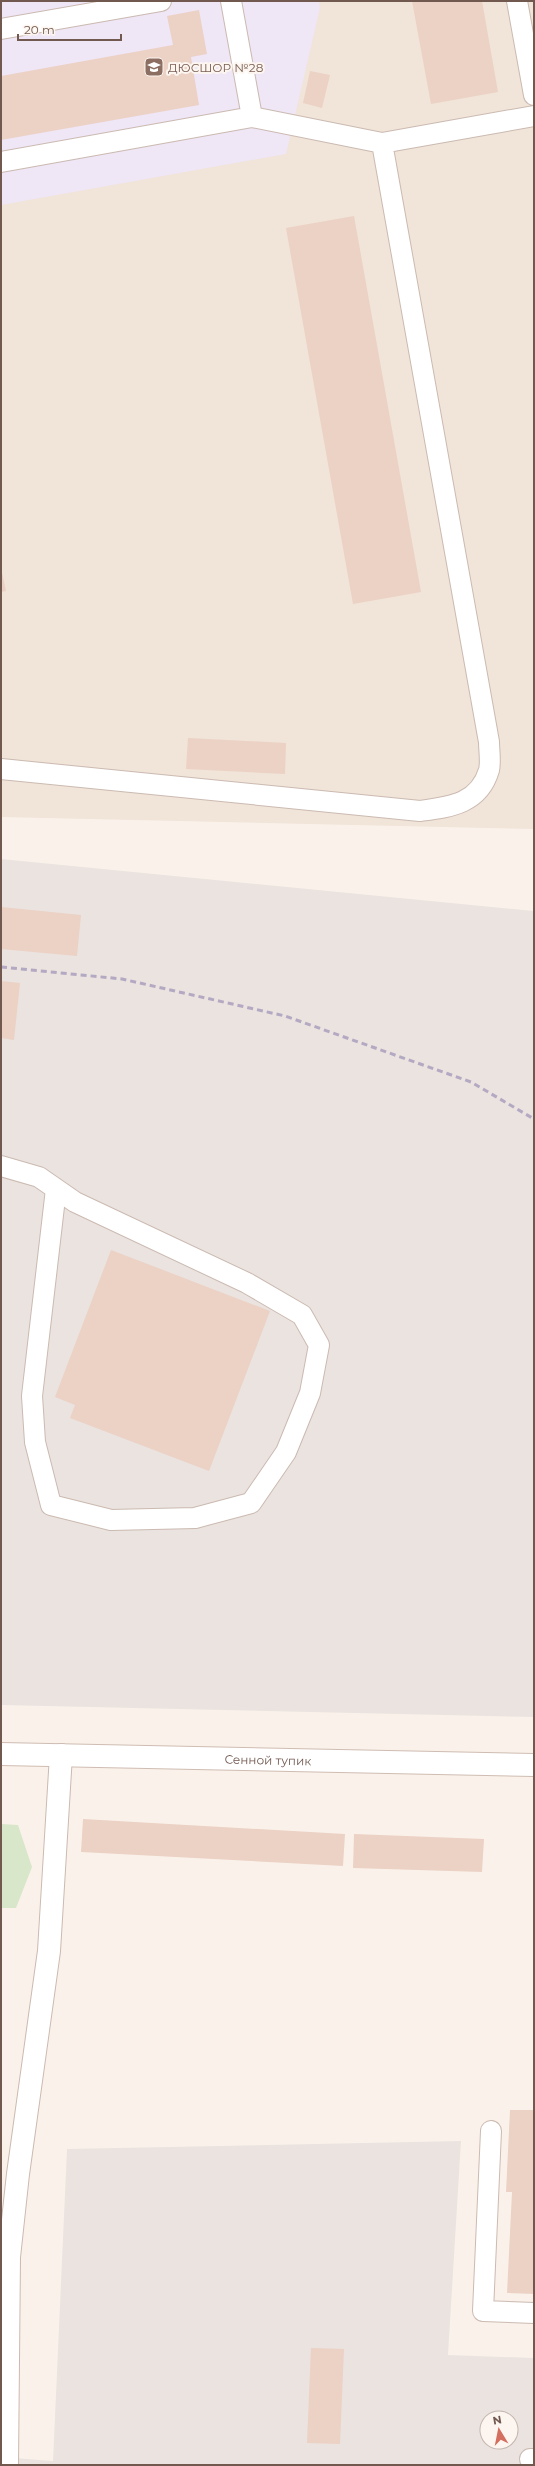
<svg xmlns="http://www.w3.org/2000/svg" width="535" height="2466" font-family="Montserrat,sans-serif">
	<style>
		.residential { fill: #f1e4d9 }
		.industrial { fill: #eae3df; fill-rule: evenodd }
		.education { fill: #efe6f6 }
		.green { fill: #d8e6ca }
		.building { fill: #ecd1c5 }
		.lines { fill: none; stroke-linecap: round; stroke-linejoin: round }
		.service-casing { stroke: #cbbab1; stroke-width: 22 }
		.minor-casing { stroke: #cbbab1; stroke-width: 24 }
		.secondary-casing { stroke: #cfbcb2; stroke-width: 24 }
		.service { stroke: #fff; stroke-width: 20 }
		.minor { stroke: #fff; stroke-width: 22 }
		.secondary { stroke: #fff; stroke-width: 22 }
		.rail { stroke: #b4a9c3; stroke-width: 3; stroke-dasharray: 6 4; stroke-linecap: butt }
		.labels { text-anchor: middle; dominant-baseline: central; stroke-width: 4; stroke-linejoin: round; paint-order: stroke }
		.education-label { font-size: 12px; fill: #785e54; stroke: #fdf6f0; text-anchor: start }
		.street-label { font-size: 12px; fill: #715950; stroke: #fdf6f0 }
	</style>
	<rect width="100%" height="100%" fill="#faf2ea"/>
	<path class="residential" d="M1,1H534V829L1,817Z"/>
	<path class="industrial" d="M1,859L534,911V1717L1,1705Z
		M461,2141L448,2355L534,2358V2465H1V2457L53,2461L67,2149ZM487,2418H511V2442H487Z"/>
	<path class="education" d="M1,1H319L320,8L286,154L1,205Z"/>
	<path class="green" d="M1,1824L18,1825L32,1867L16,1908H1Z"/>
	<path class="building" d="M412,1H482L498,92L431,104Z
		M199,10L207,54L191,57L199,105L1,140V76L173,45L167,16Z
		M310,71L330,75L322,108L303,103Z
		M354,216L421,592L353,604L286,228Z
		M1,568L6,591L1,592Z
		M188,738L286,743L285,774L186,769Z
		M1,907L81,915L77,956L1,949Z
		M1,981L20,983L14,1040L1,1038Z
		M111,1250L270,1311L209,1471L70,1418L75,1405L55,1397Z
		M83,1819L345,1834L343,1866L81,1852Z
		M354,1834L484,1839L482,1872L353,1868Z
		M510,2110H534V2294L507,2293L512,2192H506Z
		M311,2348L344,2349L340,2444L307,2443Z"/>
	<g class="lines">
		<defs>
			<path id="service" d="M231,1L252,117
				M517,1L534,95
				M1,29L161,1
				M1,162L252,117L382,143L534,116
				M1,769L420,811C450,807 479,804 489,770C491,762 489,750 489,742L382,143
				M1,1166L39,1177L75,1202L247,1283L302,1315L319,1345L310,1393L286,1452L251,1503L195,1518L111,1520L51,1505L35,1442L32,1396L56,1189
				M491,2131L483,2311L534,2313
				M530,2459H534"/>
			<path id="minor" d="M7,2465L9,2257L18,2174L49,1951L61,1755"/>
			<g id="secondary">
				<path id="s1" d="M1,1754L534,1765"/>
			</g>
		</defs>
		<use href="#service" class="service-casing"/>
		<use href="#minor" class="minor-casing"/>
		<use href="#secondary" class="secondary-casing"/>
		<use href="#service" class="service"/>
		<use href="#minor" class="minor"/>
		<use href="#secondary" class="secondary"/>
		<path class="rail" d="M1,967L122,979L285,1016L471,1082L534,1119"/>
	</g>
	<defs>
		<symbol id="school-square" viewBox="-11 -11 22 22"><rect x="-9" y="-9" width="18" height="18" rx="4" fill="#8d6e63" stroke="#fdf6f0"/><path d="M0-5L7-2L0 1L-7-2ZM-4 1L0 2.5L4 1V4Q0 6-4 4Z" fill="#fff"/></symbol>
	</defs>
	<g fill-rule="evenodd">
		<use href="#school-square" x="143" y="56" width="22" height="22"/>
	</g>
	<g class="labels">
		<g class="education-label">
			<text x="168" y="67">ДЮСШОР №28</text>
		</g>
		<g class="street-label">
			<text stroke="none"><textPath href="#s1" startOffset="267">Сенной тупик</textPath></text>
		</g>
	</g>
	<rect width="535" height="2466" fill="none" stroke="#715950" stroke-width="4"/>
	<g transform="translate(499 2430) rotate(350)"><circle r="19" fill="#fdf6f0" stroke="#c5b7b0"/>
	<path d="M0-3L7 15L0 10L-7 15Z" fill="#d46e5f"/>
	<text y="-6" font-size="11" font-weight="bold" text-anchor="middle" fill="#715950">N</text>
	</g>
	<path d="M18 34v6h103v-6" fill="none" stroke="#715950" stroke-width="2"/>
	<text x="24" y="34" font-size="12" fill="#715950" stroke="#fdf6f0" stroke-width="3" paint-order="stroke">20 m</text>
</svg>
